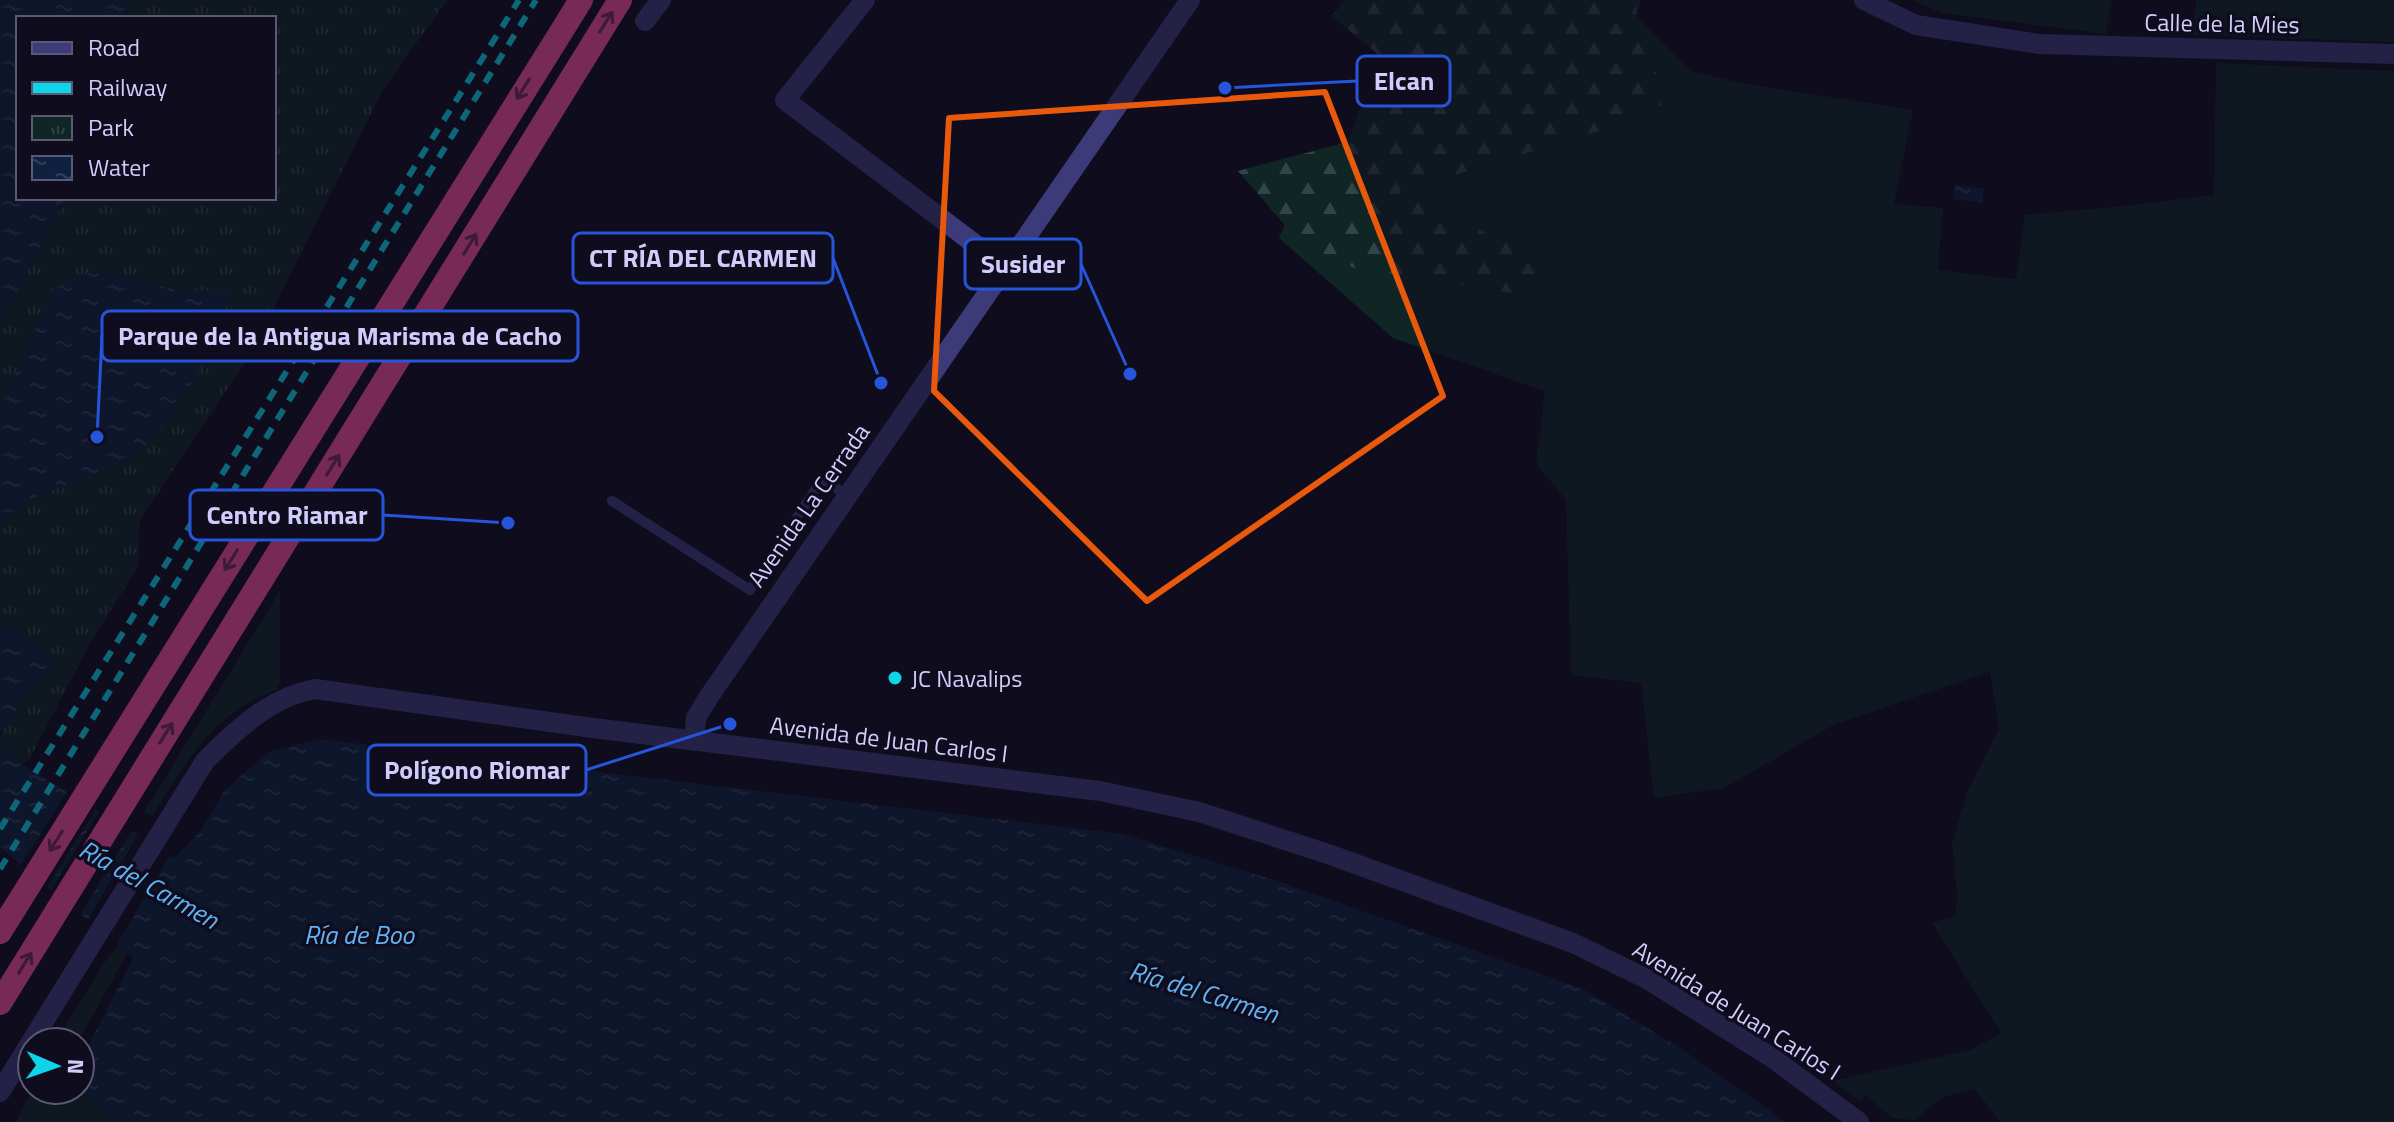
<svg xmlns="http://www.w3.org/2000/svg" width="2394" height="1122" font-family="'Titillium Web',sans-serif">
	<style>
		.green { fill: #102625 }
		.forest { fill: url(#forest-firs) }
		.park { fill: url(#park-tufts) }
		.water { fill: url(#water-ripples) }
		.pier { fill: #0f0d1d }
		.lines { fill: none; stroke-linecap: round; stroke-linejoin: round }
		.service { stroke: #3c3a79; stroke-width: 10 }
		.minor { stroke: #3c3a79; stroke-width: 20 }
		.motorway { stroke: #f54ea1; stroke-width: 24 }
		.rail { stroke: #0dd4e6; stroke-width: 6; stroke-dasharray: 12 10; stroke-linecap: butt }
		.oneway { stroke: #762a58 }
		.marked { fill: none; stroke: #e8590c; stroke-width: 6; stroke-linejoin: round }
		.poi-dot { fill: #0dd4e6; stroke: #0f0d1d; stroke-width: 3 }
		.labels { text-anchor: middle; dominant-baseline: central; stroke-width: 7; stroke-linejoin: round; paint-order: stroke }
		.street-label { font-size: 24px; fill: #d0ccfc; stroke: #0f0d1d }
		.poi-label { font-size: 24px; fill: #d0ccfc; stroke: #0f0d1d; text-anchor: start }
		.water-label { font-size: 26px; font-style: italic; fill: #60b3f6; stroke: #0f0d1d }
		.leader { fill: none; stroke: #2654da; stroke-width: 3 }
		.callout-dot { fill: #2654da; stroke: #0f0d1d; stroke-width: 3 }
		.callout { fill: #0f0d1d; stroke: #2654da; stroke-width: 3 }
		.callout-label { font-size: 26px; text-anchor: middle; font-weight: bold; fill: #d0ccfc }
	</style>
	<defs>
		<pattern id="forest-firs" width="22" height="20" patternUnits="userSpaceOnUse" patternTransform="scale(2)"><rect width="22" height="20" fill="#102625"/><path d="M5 1l3.5 6h-7zM16 11l3.5 6h-7z" fill="#324446"/></pattern>
		<pattern id="park-tufts" width="24" height="20" patternUnits="userSpaceOnUse" patternTransform="scale(2)"><rect width="24" height="20" fill="#102625"/><path d="M3 7l-1-3M5 7V3M7 7l1-3M15 17l-1-3M17 17v-4M19 17l1-3" fill="none" stroke="#324446"/></pattern>
		<pattern id="water-ripples" width="26" height="14" patternUnits="userSpaceOnUse" patternTransform="scale(2)"><rect width="26" height="14" fill="#0e223f"/><path d="M2 4q2-2 4 0t4 0M15 11q2-2 4 0t4 0" fill="none" stroke="#30415c"/></pattern>
	</defs>
	<rect width="100%" height="100%" fill="#0f0d1d"/>
	<path class="green" d="M1345,0H1641L1637,16L1691,71L1741,83L1913,110L1894,204L1943,208L1938,270L2016,279L2025,215L2114,207L2214,195L2216,63L2394,71V1122H2000L1975,1089L1943,1097L1915,1120L1892,1118L1866,1096L1859,1101L1832,1081L1970,1050L2001,1033L1932,923L1955,916L1957,894L1952,843L1967,793L1999,729L1990,672L1835,724L1724,788L1654,798L1641,683L1571,675L1566,500L1536,464L1545,391L1393,338L1279,238L1285,225L1238,171L1348,142L1380,56L1332,16Z
		M1911,0H2112L2106,34L1942,13Z
		M2196,0H2394V42L2194,35Z
		M280,591V682L277,690C210,714 189,761 152,816L144,812Z
		M117,946L127,954L78,1042H55L108,957Z
		M32,1090H79L119,1122H16Z"/>
	<path class="forest" d="M1345,0H1636L1637,37L1671,101L1616,126L1398,192L1546,261L1524,295L1355,268L1279,238L1285,225L1238,171L1348,142L1380,56L1332,16Z"/>
	<path class="park" d="M127,0H447L383,90L250,355L140,520L138,567L88,647L29,760L23,765L0,744C0,718 38,679 58,663L0,620V324L65,198H274V18H126Z"/>
	<path class="water" d="M0,0H127L126,18H18V198H65L0,324Z
		M1955,185L1984,188L1982,203L1953,199Z
		M96,272L119,274L179,291L231,290C213,351 179,421 127,460L26,501L0,521V410L52,291L75,275Z
		M0,620L58,663L37,680L0,733Z
		M319,739L1123,834L1280,882L1583,989L1683,1050L1786,1122H118L79,1090L80,1062L133,958L0,847V744L23,765L175,858L202,829L224,791L268,752Z"/>
	<path class="pier" d="M69,789L98,806L45,890L19,868Z
		M101,808L133,828L78,918L49,894Z
		M140,832L172,852L115,948L85,924Z"/>
	<g class="lines">
		<path class="service" d="M612,501L750,590L822,479L847,495"/>
		<path class="minor" d="M865,0L785,100L1005,267
			M1864,0L1916,25L2040,44L2394,54
			M645,21L661,0
			M694,741L696,718L708,698L1190,0
			M0,1092L205,761C236,730 270,697 315,689L593,728L1100,791L1199,812L1331,855L1573,943L1647,979L1774,1059L1859,1122"/>
		<path class="motorway" d="M0,932L581,0
			M0,1003L620,0"/>
		<path class="rail" d="M0,829L519,0
			M0,869L536,0"/>
	</g>
	<defs><path id="oneway-shaft" d="M-6 0H5M1.5-3L5.5 0L1.5 3" fill="none" stroke-width="1.6" stroke-linecap="round" stroke-linejoin="round" transform="scale(2)"/></defs>
	<g class="oneway">
		<use href="#oneway-shaft" transform="translate(606 22) rotate(-58)"/>
		<use href="#oneway-shaft" transform="translate(523 89) rotate(122)"/>
		<use href="#oneway-shaft" transform="translate(470 244) rotate(-58)"/>
		<use href="#oneway-shaft" transform="translate(333 465) rotate(-58)"/>
		<use href="#oneway-shaft" transform="translate(231 560) rotate(122)"/>
		<use href="#oneway-shaft" transform="translate(166 733) rotate(-58)"/>
		<use href="#oneway-shaft" transform="translate(56 841) rotate(122)"/>
		<use href="#oneway-shaft" transform="translate(25 963) rotate(-58)"/>
	</g>
	<path d="M0 0H2394V1122H0ZM1325,92L1443,396L1147,601L934,391L949,118Z" fill="#0f0d1d" fill-opacity=".55" fill-rule="evenodd"/>
	<path class="marked" d="M1325,92L1443,396L1147,601L934,391L949,118Z"/>
	<circle class="poi-dot" cx="895" cy="678" r="8"/>
	<g class="labels">
		<g class="street-label">
			<text transform="translate(2222 23) rotate(1)">Calle de la Mies</text>
			<text transform="translate(808 505) rotate(-55)">Avenida La Cerrada</text>
			<text transform="translate(889 739) rotate(7)">Avenida de Juan Carlos I</text>
			<text transform="translate(1737 1010) rotate(32)">Avenida de Juan Carlos I</text>
		</g>
		<g class="poi-label">
			<text x="911" y="678">JC Navalips</text>
		</g>
		<g class="water-label">
			<text transform="translate(149 884) rotate(29)">Ría del Carmen</text>
			<text x="359" y="934">Ría de Boo</text>
			<text transform="translate(1204 992) rotate(17)">Ría del Carmen</text>
		</g>
	</g>
	<path class="leader" d="M1225 88L1357 81M881 383L833 258M1130 374L1081 264M97 437L102 336M508 523L383 515M730 724L586 770"/>
	<g class="callout-dot">
		<circle cx="1225" cy="88" r="8"/>
		<circle cx="881" cy="383" r="8"/>
		<circle cx="1130" cy="374" r="8"/>
		<circle cx="97" cy="437" r="8"/>
		<circle cx="508" cy="523" r="8"/>
		<circle cx="730" cy="724" r="8"/>
	</g>
	<g class="callout">
		<rect x="1357" y="56" width="93" height="50" rx="8"/>
		<rect x="573" y="233" width="260" height="50" rx="8"/>
		<rect x="965" y="239" width="116" height="50" rx="8"/>
		<rect x="102" y="311" width="476" height="50" rx="8"/>
		<rect x="190" y="490" width="193" height="50" rx="8"/>
		<rect x="368" y="745" width="218" height="50" rx="8"/>
	</g>
	<g class="callout-label">
		<text x="1404" y="90">Elcan</text>
		<text x="703" y="267">CT RÍA DEL CARMEN</text>
		<text x="1023" y="273">Susider</text>
		<text x="340" y="345">Parque de la Antigua Marisma de Cacho</text>
		<text x="287" y="524">Centro Riamar</text>
		<text x="477" y="779">Polígono Riomar</text>
	</g>
	<rect x="16" y="16" width="260" height="184" fill="#0f0d1d" stroke="#5c5976" stroke-width="2"/>
	<rect x="32" y="42" width="40" height="12" fill="#3c3a79" stroke="#5c5976" stroke-width="2"/>
	<text x="88" y="56" font-size="24" fill="#d0ccfc">Road</text>
	<rect x="32" y="82" width="40" height="12" fill="#0dd4e6" stroke="#5c5976" stroke-width="2"/>
	<text x="88" y="96" font-size="24" fill="#d0ccfc">Railway</text>
	<rect x="32" y="116" width="40" height="24" fill="url(#park-tufts)" stroke="#5c5976" stroke-width="2"/>
	<text x="88" y="136" font-size="24" fill="#d0ccfc">Park</text>
	<rect x="32" y="156" width="40" height="24" fill="url(#water-ripples)" stroke="#5c5976" stroke-width="2"/>
	<text x="88" y="176" font-size="24" fill="#d0ccfc">Water</text>
	<g transform="translate(56 1066) rotate(92)"><circle r="38" fill="#0f0d1d" stroke="#5c5976" stroke-width="2"/>
	<path d="M0-6L14 30L0 20L-14 30Z" fill="#0dd4e6"/>
	<text y="-12" font-size="22" font-weight="bold" text-anchor="middle" fill="#d0ccfc">N</text>
	</g>
</svg>
